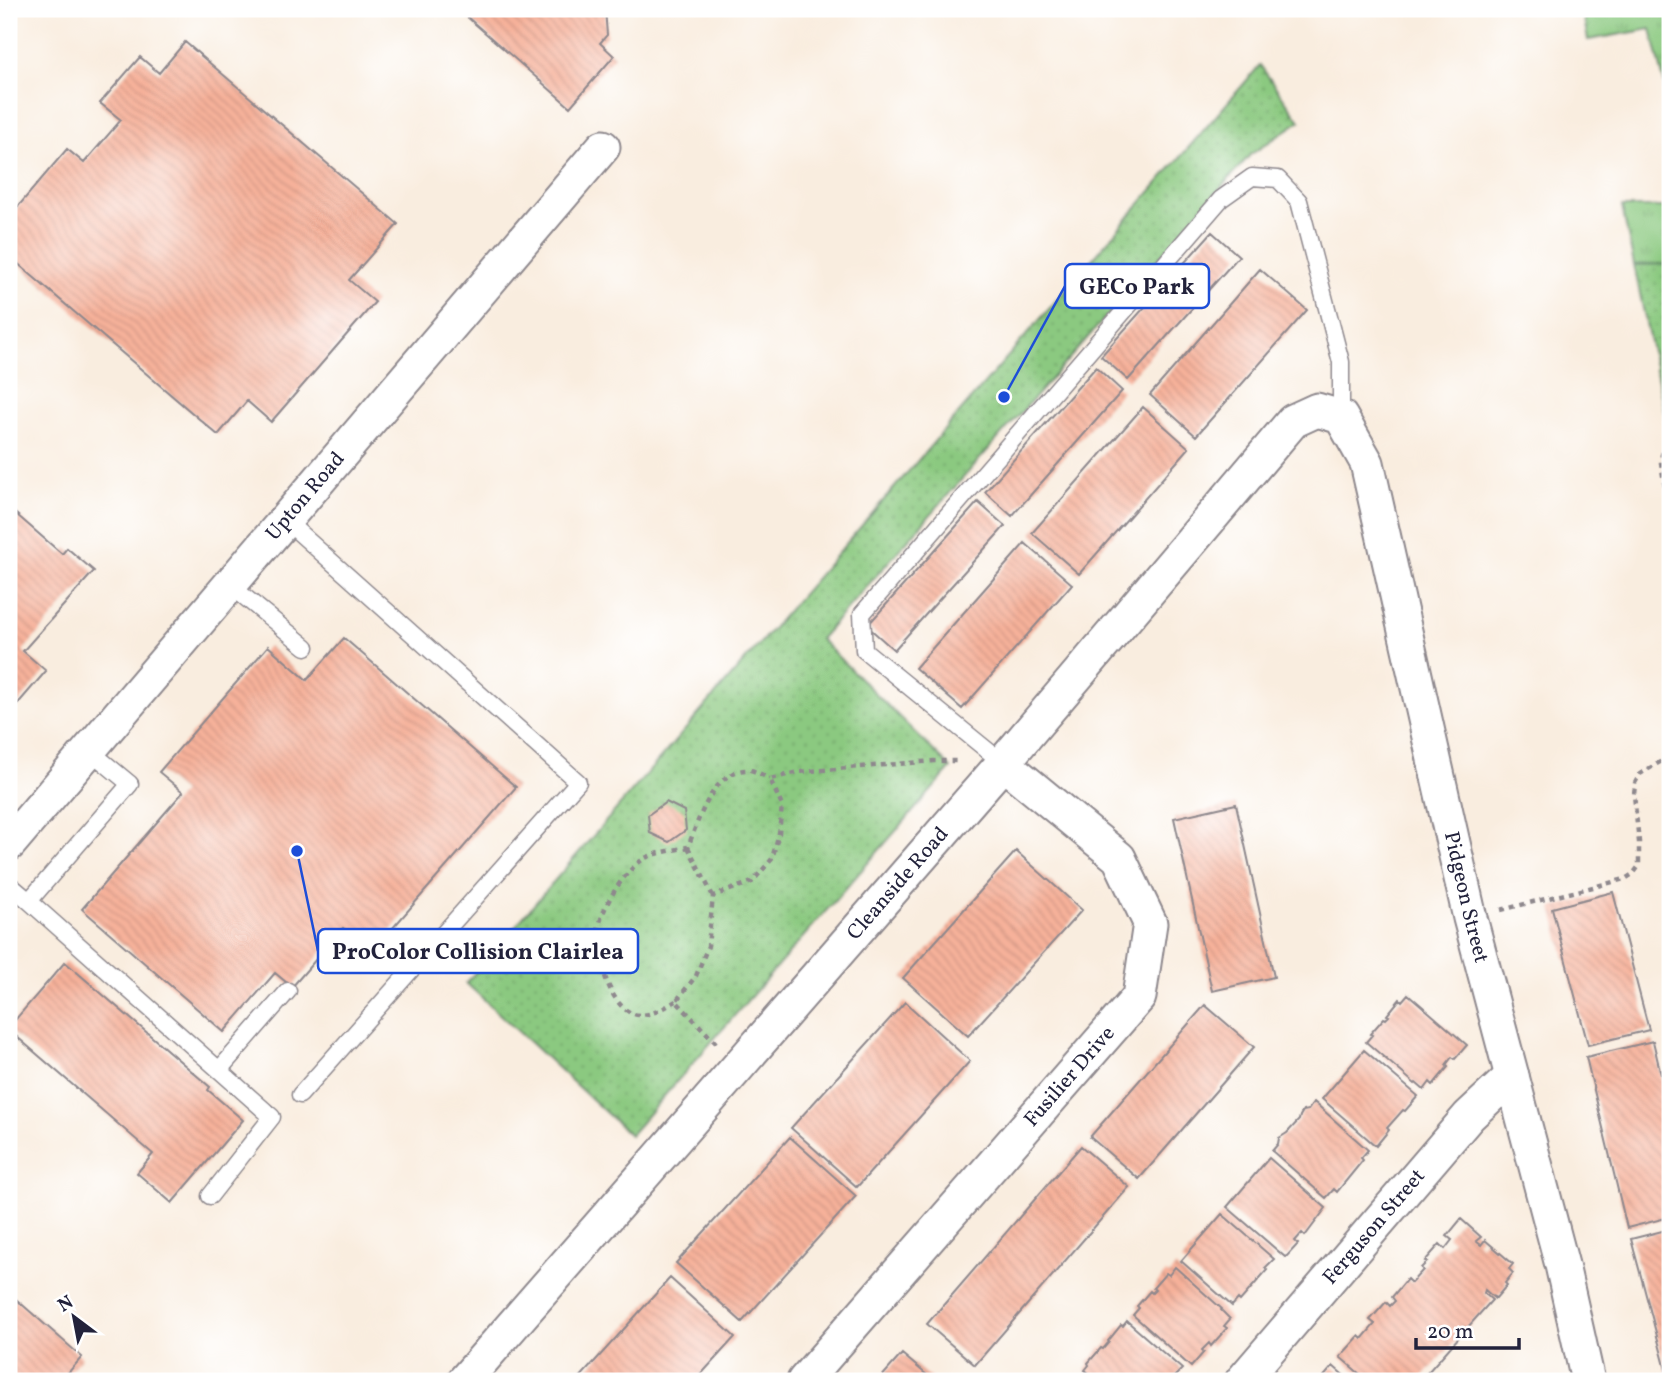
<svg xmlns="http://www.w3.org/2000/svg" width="1679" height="1390" font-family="Vollkorn,serif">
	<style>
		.grass { fill: url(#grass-tufts); stroke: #56765e; stroke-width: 2 }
		.park { fill: url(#park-dots); stroke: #56765e; stroke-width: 2 }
		.building { fill: url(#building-back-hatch) }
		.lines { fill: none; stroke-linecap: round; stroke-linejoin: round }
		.lane-casing { stroke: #8e888d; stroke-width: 19 }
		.street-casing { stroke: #8e888d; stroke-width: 37 }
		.path { stroke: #8e888d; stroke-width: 4.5; stroke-dasharray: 5 5; stroke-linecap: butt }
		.lane { stroke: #fff; stroke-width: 16 }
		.street { stroke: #fff; stroke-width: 33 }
		.labels { text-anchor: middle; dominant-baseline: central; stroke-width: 5; stroke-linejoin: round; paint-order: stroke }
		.street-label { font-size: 21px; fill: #22223b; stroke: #fff }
		.leader { fill: none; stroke: #1d4ed8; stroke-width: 2.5 }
		.callout-dot { fill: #1d4ed8; stroke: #fff; stroke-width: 2.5 }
		.callout { fill: #fff; stroke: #1d4ed8; stroke-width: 2.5 }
		.callout-label { font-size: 23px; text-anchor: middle; font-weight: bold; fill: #22223b }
	</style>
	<defs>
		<pattern id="grass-tufts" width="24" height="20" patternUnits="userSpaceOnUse" patternTransform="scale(1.75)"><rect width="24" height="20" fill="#8bc980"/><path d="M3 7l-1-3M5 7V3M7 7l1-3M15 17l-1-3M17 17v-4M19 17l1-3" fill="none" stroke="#78ac70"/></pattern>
		<pattern id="park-dots" width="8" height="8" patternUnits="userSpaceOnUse" patternTransform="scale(1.75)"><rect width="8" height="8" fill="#8bc980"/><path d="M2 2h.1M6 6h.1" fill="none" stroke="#78ac70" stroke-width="1.8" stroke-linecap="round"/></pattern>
		<pattern id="building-back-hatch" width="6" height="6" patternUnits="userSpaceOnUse" patternTransform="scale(1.75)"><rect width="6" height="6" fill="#f6b19a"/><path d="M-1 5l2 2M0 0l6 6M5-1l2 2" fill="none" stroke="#d39886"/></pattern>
	</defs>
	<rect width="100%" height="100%" fill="#fff"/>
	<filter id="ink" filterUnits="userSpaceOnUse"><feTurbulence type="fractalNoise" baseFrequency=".0143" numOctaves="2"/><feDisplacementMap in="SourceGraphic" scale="14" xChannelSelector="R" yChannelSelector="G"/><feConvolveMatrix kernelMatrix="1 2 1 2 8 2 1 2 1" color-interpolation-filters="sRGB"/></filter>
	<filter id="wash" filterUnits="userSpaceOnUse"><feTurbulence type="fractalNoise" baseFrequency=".00686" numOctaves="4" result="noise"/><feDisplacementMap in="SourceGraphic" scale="28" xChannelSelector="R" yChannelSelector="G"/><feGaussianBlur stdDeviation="1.57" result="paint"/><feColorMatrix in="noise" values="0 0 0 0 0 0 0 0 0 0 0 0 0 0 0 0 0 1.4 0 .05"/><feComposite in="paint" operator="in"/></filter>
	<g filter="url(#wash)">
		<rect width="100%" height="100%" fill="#f9eddf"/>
		<path class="grass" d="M1582,9H1670V105L1651,29L1588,40Z
			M1622,207H1670V264L1634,265Z"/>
		<path class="park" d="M1260,65L1300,121L1250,155L820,639L951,768L630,1135L466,983Z
			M1670,264V424H1667L1634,265Z"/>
		<g id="blocks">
			<path class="building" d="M458,9H605L607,35L600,43L614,56L570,107Z
				M185,42L398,224L349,280L375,302L271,422L247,401L218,435L9,256V217L67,149L84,163L121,120L100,103L140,57L159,73Z
				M1212,232L1239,256L1128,380L1101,356Z
				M1260,269L1307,310L1196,436L1150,395Z
				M1096,367L1122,391L1012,516L985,492Z
				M1143,407L1189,448L1079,574L1032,533Z
				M978,502L1005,526L894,650L867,626Z
				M9,508L62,554L67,548L94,571L23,651L46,671L9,714Z
				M1025,543L1072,584L962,709L915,668Z
				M344,638L516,787L371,953L343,928L292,987L275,973L224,1032L82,909L183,792L159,772L268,646L307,680Z
				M666,802L684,811L686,830L669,842L650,833L648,815Z
				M1236,804L1274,977L1212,991L1174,818Z
				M1016,851L1082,910L968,1036L903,978Z
				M1613,892L1649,1030L1588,1045L1552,908Z
				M65,962L210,1087L208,1090L243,1120L172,1203L137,1173L153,1154L9,1030V1027Z
				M1408,994L1467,1045L1455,1059L1452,1057L1446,1065L1448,1067L1433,1085L1430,1082L1424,1090L1416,1083L1415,1084L1366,1042L1372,1035L1370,1034L1384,1018L1386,1019L1389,1016L1387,1015L1400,999L1402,1001Z
				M905,1002L970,1061L857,1187L791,1128Z
				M1205,1005L1254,1047L1139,1179L1090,1137Z
				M1653,1041L1670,1113V1217L1627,1228L1586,1057Z
				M1364,1050L1418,1096L1405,1111L1403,1110L1387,1128L1389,1130L1376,1146L1322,1099Z
				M1314,1102L1368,1150L1361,1158L1363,1160L1337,1192L1334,1189L1326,1198L1272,1151L1278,1144L1279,1138L1287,1133L1299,1120L1300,1116L1303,1111L1308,1110Z
				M790,1137L856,1196L742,1322L676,1263Z
				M1081,1146L1129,1187L975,1365L927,1324Z
				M1269,1158L1326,1208L1305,1236L1302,1233L1295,1241L1298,1244L1287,1256L1285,1257L1227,1207Z
				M1222,1214L1274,1259L1265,1268L1267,1270L1240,1301L1238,1299L1232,1306L1181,1261Z
				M1461,1219L1481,1237L1476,1241L1481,1245L1485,1240L1513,1264L1509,1269L1513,1273L1505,1283L1507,1285L1496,1298L1494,1297V1298L1485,1290L1484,1293L1492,1300L1420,1381H1368L1340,1357L1359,1336L1362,1339L1375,1324L1370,1320L1386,1302L1390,1306L1395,1301L1392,1297L1407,1279L1411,1283L1423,1270L1421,1268L1427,1262L1425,1261L1440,1244L1445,1249L1452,1240L1447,1236Z
				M1670,1229V1381H1669L1631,1239Z
				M1175,1267L1222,1309L1221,1310L1230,1319L1224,1326L1227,1328L1211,1346L1209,1343L1202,1350L1204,1352L1191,1367L1133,1315L1139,1308L1137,1306L1150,1291L1152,1293L1155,1290L1153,1288L1166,1273L1169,1275Z
				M670,1278L735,1337L695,1381H577Z
				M9,1293L82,1357L61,1381H9Z
				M1127,1321L1182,1369L1173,1378L1177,1381H1098L1085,1370L1089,1365L1088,1363L1101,1348L1103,1349L1109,1342L1108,1341L1121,1325L1123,1326Z
				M902,1354L934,1381H878Z
				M1333,1366L1350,1381H1320Z"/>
		</g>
	</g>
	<g filter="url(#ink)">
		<use href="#blocks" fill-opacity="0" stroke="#8e888d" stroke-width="2"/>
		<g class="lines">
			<defs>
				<path id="lane" d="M285,520L578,782L300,1095
					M230,585L306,647
					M1003,763L864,650L862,614L1221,199L1252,177L1278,179L1299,201L1341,362V417
					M9,884L29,901L130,784L89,750
					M29,901L272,1117L210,1196
					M219,1070L288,991"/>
				<g id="street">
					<path id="s1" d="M9,844L603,147"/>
					<path id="s2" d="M464,1381L1003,763L1293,421L1317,410L1341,417L1367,463L1470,918L1562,1265L1588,1381"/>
					<path id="s3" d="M804,1381L1139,997L1150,923L1119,858L1003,763"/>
					<path id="s4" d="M1242,1381L1469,1116L1512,1076"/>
				</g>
			</defs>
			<use href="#lane" class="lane-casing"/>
			<use href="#street" class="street-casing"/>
			<path class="path" d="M1670,445C1663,449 1661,455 1661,463L1670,521
				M688,847L713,896
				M1501,910L1625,879L1633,874L1639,866V842L1634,795L1635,783L1640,774L1670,756
				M676,1001C666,1007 655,1014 642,1015C611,1017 596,956 598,932C601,908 622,874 642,860C652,853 675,850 688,847C698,821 714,767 750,770C756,771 764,776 770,779
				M716,1043L676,1001L696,976L708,946L713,896L752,882L772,859L779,833L782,806L770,779L799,772L934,761H960"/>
			<use href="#lane" class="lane"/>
			<use href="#street" class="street"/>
		</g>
	</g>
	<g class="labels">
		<g class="street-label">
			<text stroke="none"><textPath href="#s1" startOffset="457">Upton Road</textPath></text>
			<text stroke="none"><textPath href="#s2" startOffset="660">Cleanside Road</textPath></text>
			<text stroke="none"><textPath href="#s2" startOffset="1818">Pidgeon Street</textPath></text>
			<text stroke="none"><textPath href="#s3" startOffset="404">Fusilier Drive</textPath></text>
			<text stroke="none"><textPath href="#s4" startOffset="203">Ferguson Street</textPath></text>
		</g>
	</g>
	<path class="leader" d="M1004 397L1065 286M297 851L318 951"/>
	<g class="callout-dot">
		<circle cx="1004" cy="397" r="7"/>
		<circle cx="297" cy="851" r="7"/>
	</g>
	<g class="callout">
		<rect x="1065" y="264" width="144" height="44" rx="7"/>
		<rect x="318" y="929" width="320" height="44" rx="7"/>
	</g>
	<g class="callout-label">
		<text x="1137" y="294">GECo Park</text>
		<text x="478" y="959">ProColor Collision Clairlea</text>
	</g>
	<rect width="1679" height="1390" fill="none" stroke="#fff" stroke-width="35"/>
	<g transform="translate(74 1317) rotate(328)" stroke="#ffffff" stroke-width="5" paint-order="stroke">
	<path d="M0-5L12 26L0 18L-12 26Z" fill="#22223b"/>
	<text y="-10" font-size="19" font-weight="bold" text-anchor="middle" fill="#22223b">N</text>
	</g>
	<path d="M1416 1338v10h103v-10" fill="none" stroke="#22223b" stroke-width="3.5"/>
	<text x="1427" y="1338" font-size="21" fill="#22223b" stroke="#ffffff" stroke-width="5" paint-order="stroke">20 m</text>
</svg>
